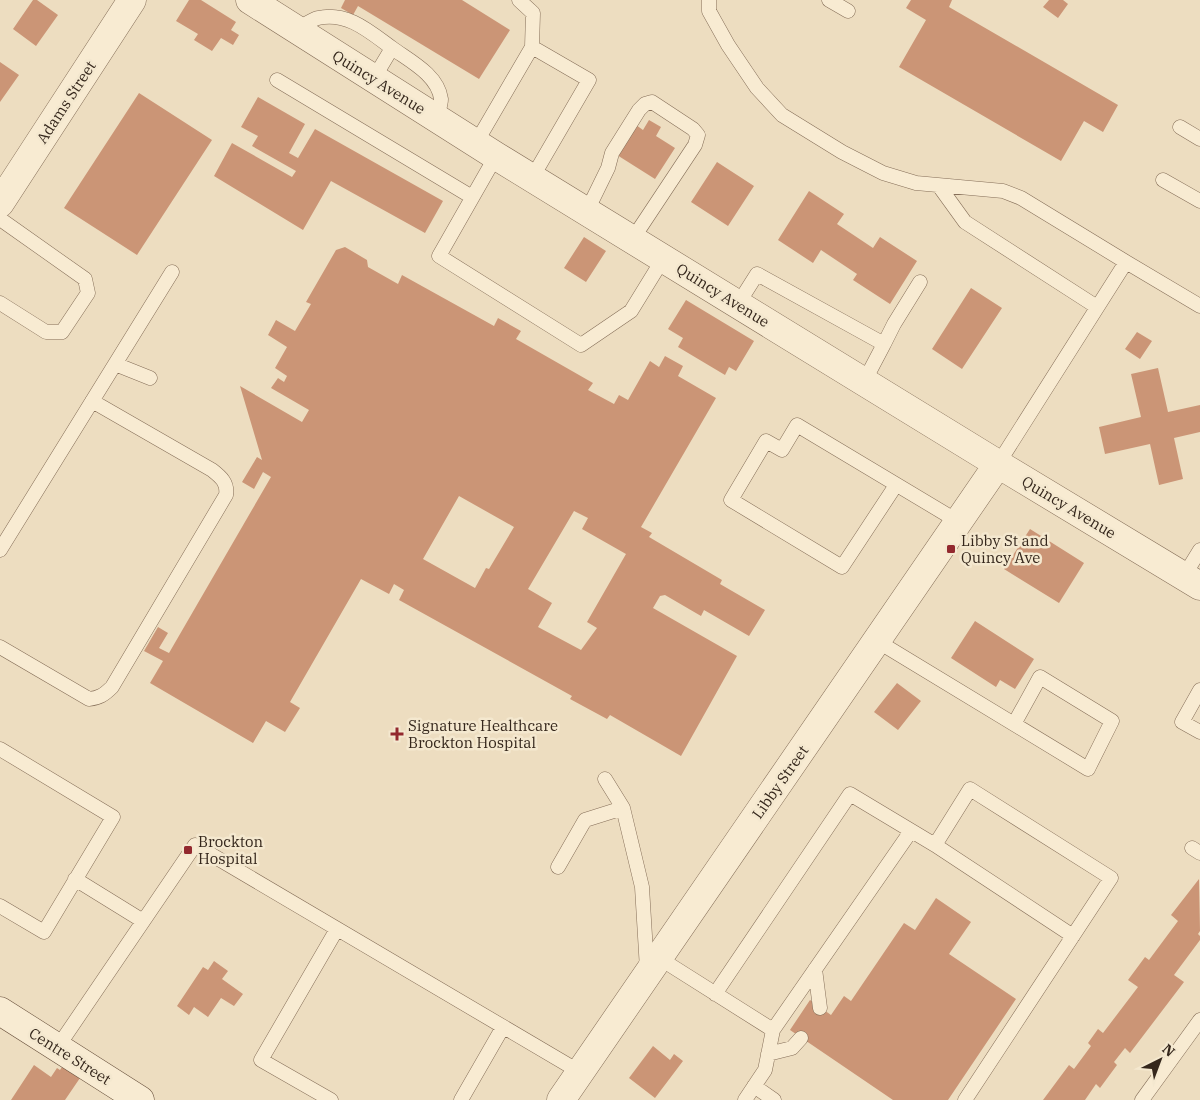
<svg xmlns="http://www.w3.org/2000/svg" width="1200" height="1100" font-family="'IBM Plex Serif',serif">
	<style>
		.building { fill: #cb9576; fill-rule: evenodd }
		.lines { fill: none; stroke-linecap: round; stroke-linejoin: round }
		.service-casing { stroke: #856e58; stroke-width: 15 }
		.minor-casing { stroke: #856e58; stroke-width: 29 }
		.secondary-casing { stroke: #674f3b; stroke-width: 29 }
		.service { stroke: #f8ebd2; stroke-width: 14 }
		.minor { stroke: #f8ebd2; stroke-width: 28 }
		.secondary { stroke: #f8ebd2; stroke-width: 28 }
		.poi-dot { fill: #93292e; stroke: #f4e8cf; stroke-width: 2 }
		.labels { text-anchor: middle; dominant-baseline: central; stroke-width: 5; stroke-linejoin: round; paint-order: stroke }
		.street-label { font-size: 15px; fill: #35271c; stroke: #f4e8cf }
		.poi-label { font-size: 15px; fill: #35271c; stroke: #f4e8cf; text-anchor: start }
	</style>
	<rect width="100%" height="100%" fill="#edddc0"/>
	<path class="building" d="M33,0H37L58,15L36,46L13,29Z
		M189,0H201L236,22L231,30L239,35L233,45L221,38L212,51L194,40L198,34L176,21Z
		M345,0H462L510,30L479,79L358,6L353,15L341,8Z
		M911,0H952L949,7L1118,105L1103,132L1084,121L1061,161L899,67L926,20L906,8Z
		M1049,0H1063L1068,4L1058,18L1043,7Z
		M0,62L19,75L0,102Z
		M139,93L212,140L137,255L64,208Z
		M258,97L305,124L289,153L298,158L315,129L443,201L425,233L331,181L303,230L214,176L232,143L292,177L296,171L252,146L258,136L241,127Z
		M649,120L661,127L656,136L675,148L655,179L617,155L636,125L643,130Z
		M717,162L754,186L728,226L691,202Z
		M809,191L844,214L837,224L873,248L880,237L917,261L890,304L853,280L857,274L821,250L813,263L778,240Z
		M584,237L606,251L586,282L564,268Z
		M345,247L367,260L368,267L398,284L402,275L494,326L498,318L521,331L516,339L593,383L588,390L614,404L619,395L628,400L650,361L659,367L665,356L683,366L678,376L716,398L641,527L652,533L649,537L722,580L720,584L765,610L749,636L704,610L701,616L665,595L660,596L653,608L737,656L681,756L610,715L607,719L570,699L572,696L399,600L404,590L394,584L389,594L361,579L290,702L300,708L285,732L266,721L253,743L150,683L163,661L144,651L158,627L168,633L159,648L169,653L271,477L263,472L254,489L242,482L257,457L262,460L240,386L302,422L309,410L271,388L278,378L284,382L287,376L275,368L287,347L268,335L276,320L295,331L311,304L306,302L336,250ZM459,496L514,527L489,569L486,568L475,588L423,559ZM574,511L588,518L582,529L626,554L587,622L597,628L581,650L538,627L552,603L528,589Z
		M971,288L1002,308L962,369L932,349Z
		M686,300L754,341L736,371L729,367L725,375L678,347L683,338L668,329Z
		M1137,332L1152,341L1140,359L1125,349Z
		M1158,368L1168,412L1200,405V432L1174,438L1183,479L1159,485L1150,444L1105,454L1099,427L1141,417L1131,374Z
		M1030,529L1084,563L1059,603L1004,569Z
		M975,621L1034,659L1015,689L1000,680L996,687L951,658Z
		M897,683L921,701L898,730L874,712Z
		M1199,879L1200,931L1198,934L1200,936V940L1174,975L1184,982L1130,1053L1125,1048L1114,1062L1117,1065L1100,1088L1096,1084L1085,1100H1043L1069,1065L1074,1069L1091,1046L1088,1043L1098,1029L1103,1033L1138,987L1128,980L1145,957L1149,960L1178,921L1171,915Z
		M936,898L971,922L949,954L1016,999L948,1100H893L790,1030L810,1000L831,1015L844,996L851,1001L904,923L915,930Z
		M214,961L228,971L222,979L243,994L234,1006L221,998L208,1017L194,1007L189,1015L177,1006L203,967L208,970Z
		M653,1046L670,1060L674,1054L683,1061L655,1098L629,1078Z
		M34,1065L51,1077L57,1068L60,1070L62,1067L80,1078L65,1100H11Z"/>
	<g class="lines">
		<defs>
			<path id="service" d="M709,0V11L728,45L757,88L782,115L842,152L883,173L916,183L1003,191L1021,198L1126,262L998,464
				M829,0L848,11
				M297,29C303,26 311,20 318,18C347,11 370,32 392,48
				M532,47L589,80L532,178
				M374,78L392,48C410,61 438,75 441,99C441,105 438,112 437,118
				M277,80L472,197
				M1180,127L1200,139
				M476,143L532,47L533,13L519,0
				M496,156L439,256L581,345L631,311L663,259
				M1163,180L1200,201
				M939,186L965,222L1097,307
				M587,211L608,168L612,153L639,110L645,104L652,102L693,129L698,135L695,145L632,240
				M0,219L85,279L88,293L62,332H46L0,303
				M1126,262L1200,306
				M738,304L757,274L884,344L864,382
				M884,344L894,324L920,282
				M115,364L150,378
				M896,485L842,567L731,500L766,441L782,450L797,425L959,522
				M0,550L172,272
				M1184,576L1200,550
				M877,641L1088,769L1112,721L1040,677L1014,724
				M0,647L89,699C99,698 104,695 112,687L226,495C228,483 221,477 212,470L92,401
				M1200,690L1182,722L1200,732
				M0,749L113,817L44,932L0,906
				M605,779L623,808L642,887L647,969
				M935,845L1073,936
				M1192,848L1200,853
				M558,867L585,820L623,808
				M75,879L143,921
				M659,958L773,1030L765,1070L745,1100
				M815,969L820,1008
				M715,994L850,794L935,845L970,789L1111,878L965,1100
				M773,1030L911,831
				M57,1048L195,845L580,1072
				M768,1054L792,1048L801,1038
				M754,1086L774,1100
				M331,1100L261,1060L337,929
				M461,1100L503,1027
				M1142,1100L1200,1020"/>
			<path id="minor" d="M250,0L496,156L998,464L1200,586
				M0,203L132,0
				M561,1100L998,464"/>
			<path id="secondary" d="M0,1011L140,1100"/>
		</defs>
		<use href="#service" class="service-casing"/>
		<use href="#minor" class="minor-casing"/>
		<use href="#secondary" class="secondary-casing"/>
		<use href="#service" class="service"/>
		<use href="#minor" class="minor"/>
		<use href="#secondary" class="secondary"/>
	</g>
	<g class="poi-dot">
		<rect x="946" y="544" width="10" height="10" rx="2.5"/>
		<path d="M394.5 726.5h5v5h5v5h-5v5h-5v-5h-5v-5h5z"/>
		<rect x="183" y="845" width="10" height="10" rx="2.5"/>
	</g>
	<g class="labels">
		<g class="street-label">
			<text transform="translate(379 82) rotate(32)">Quincy Avenue</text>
			<text transform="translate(66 102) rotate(-57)">Adams Street</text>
			<text transform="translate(723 295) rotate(32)">Quincy Avenue</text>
			<text transform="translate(1069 507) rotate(31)">Quincy Avenue</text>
			<text transform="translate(780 782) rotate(-55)">Libby Street</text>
			<text transform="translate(70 1056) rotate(32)">Centre Street</text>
		</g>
		<g class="poi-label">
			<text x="961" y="540">Libby St and<tspan x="961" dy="17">Quincy Ave</tspan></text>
			<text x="408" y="725">Signature Healthcare<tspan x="408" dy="17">Brockton Hospital</tspan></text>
			<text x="198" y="841">Brockton<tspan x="198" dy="17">Hospital</tspan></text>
		</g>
	</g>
	<g transform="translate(1160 1060) rotate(42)" stroke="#f4e8cf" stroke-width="4" paint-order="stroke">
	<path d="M0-4L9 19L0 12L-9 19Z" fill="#35271c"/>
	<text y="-8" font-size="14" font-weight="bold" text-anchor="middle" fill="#35271c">N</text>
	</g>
</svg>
